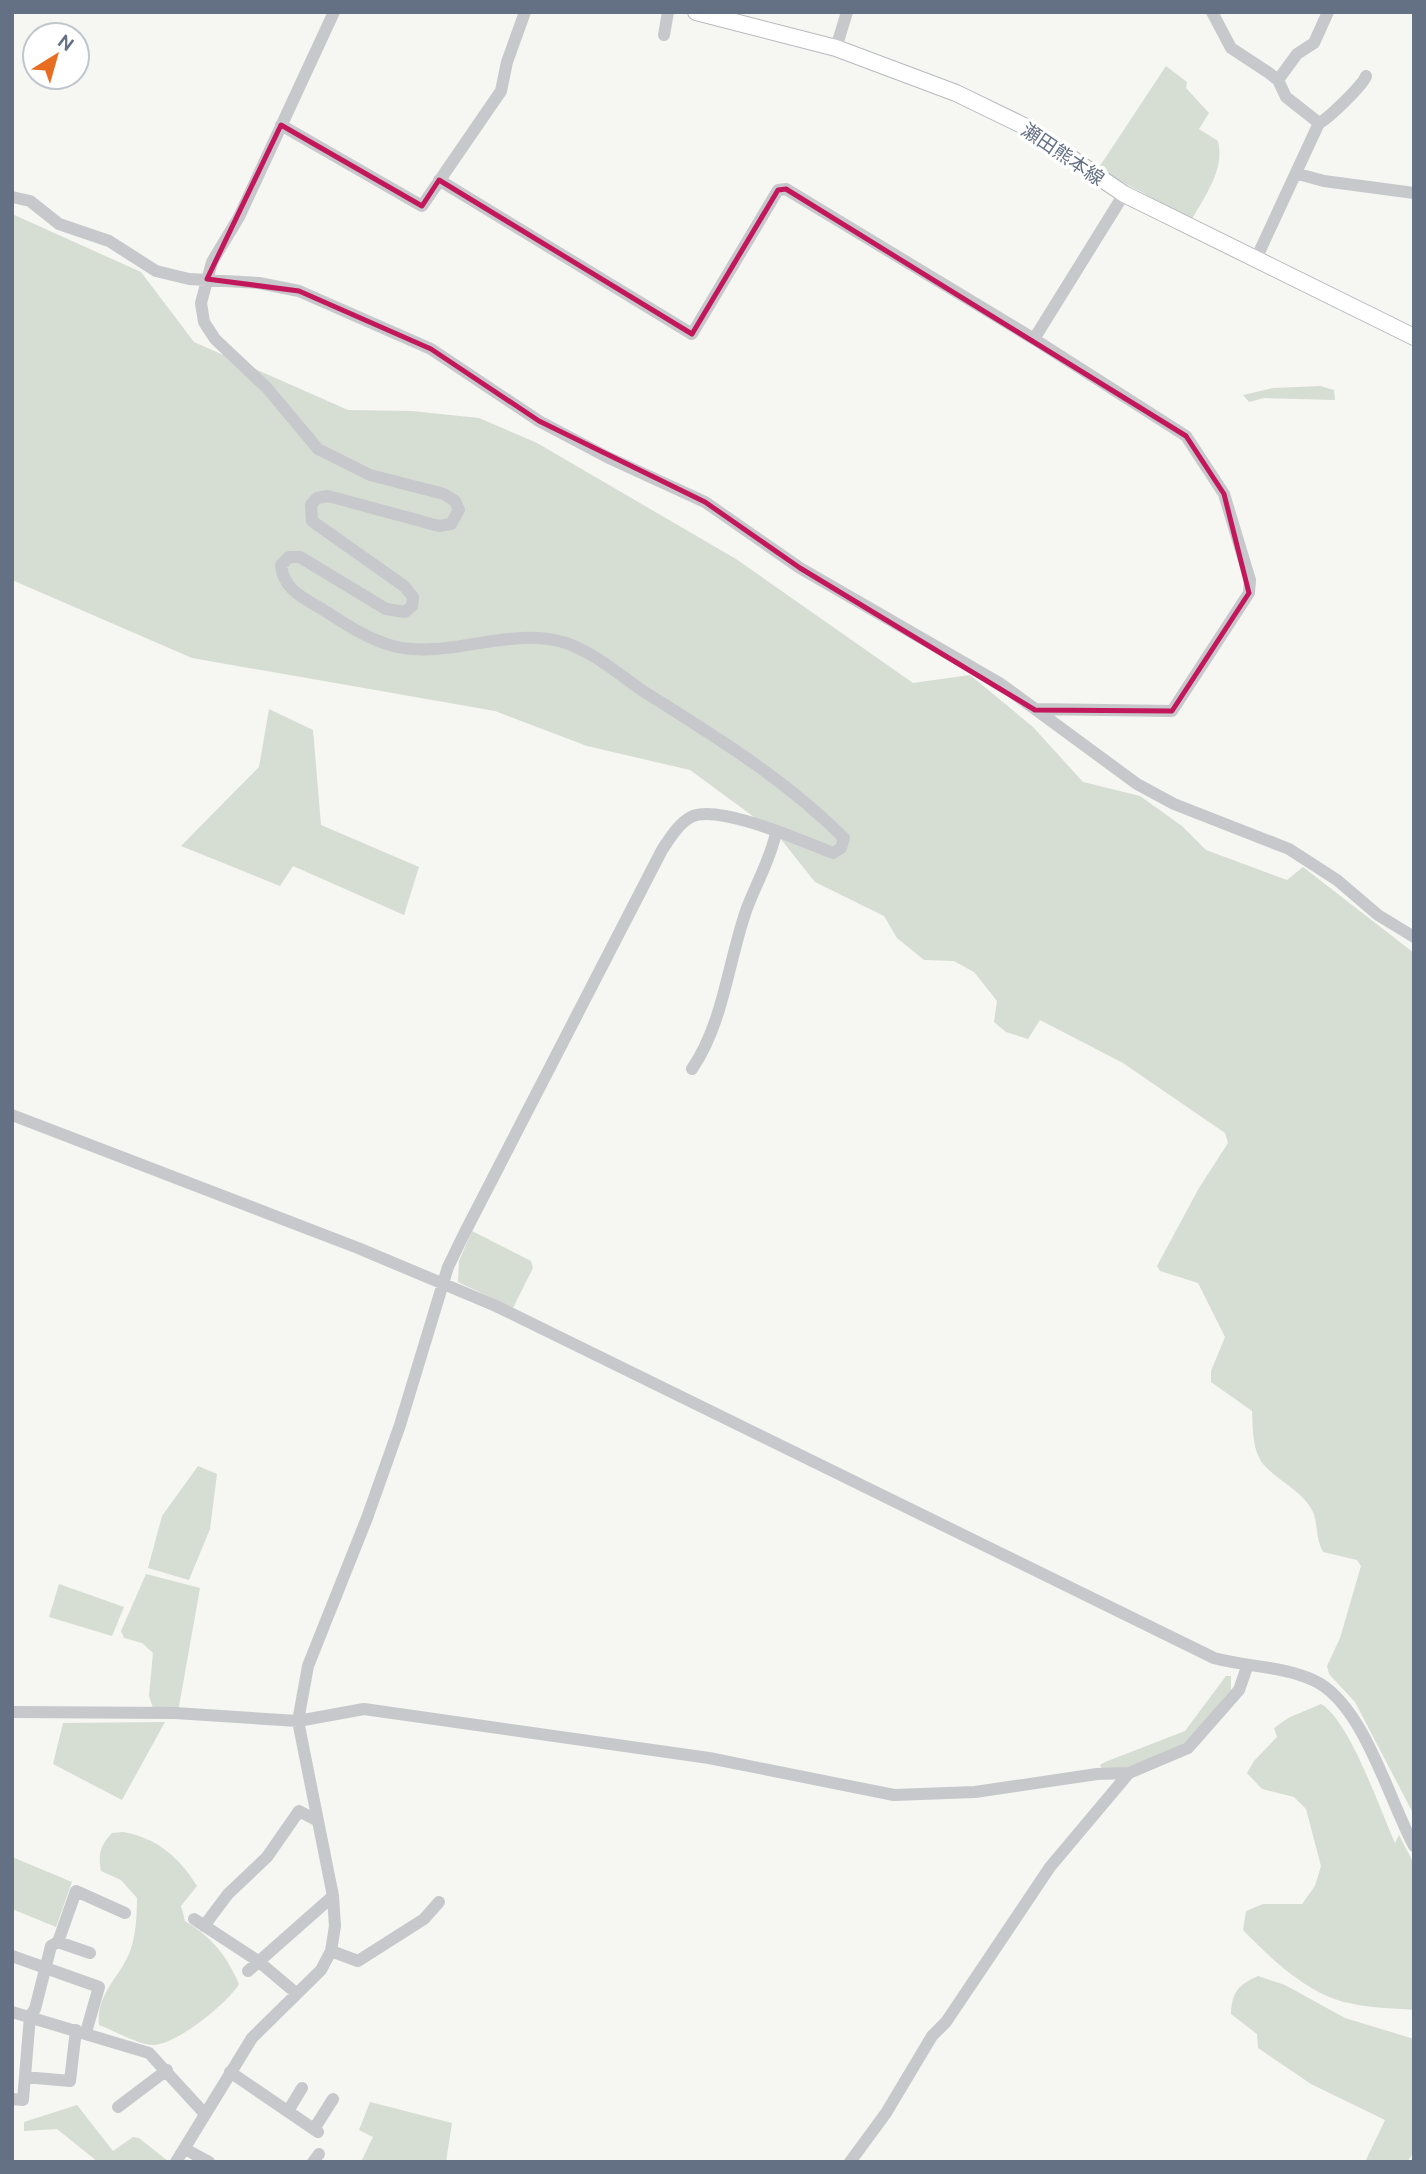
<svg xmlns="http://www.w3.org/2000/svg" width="1426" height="2174" font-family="Ubuntu,'Noto Sans JP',sans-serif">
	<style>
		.green { fill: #d6ddd3 }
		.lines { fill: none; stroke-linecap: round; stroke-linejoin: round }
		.major-casing { stroke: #b6b9be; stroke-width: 18 }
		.minor { stroke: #c6c8cc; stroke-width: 12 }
		.major { stroke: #fff; stroke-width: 16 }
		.marked { fill: none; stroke: #c2185b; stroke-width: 5; stroke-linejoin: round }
		.labels { text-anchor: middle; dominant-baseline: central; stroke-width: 7; stroke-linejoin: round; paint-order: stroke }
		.street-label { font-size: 19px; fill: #647184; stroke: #fff }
	</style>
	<rect width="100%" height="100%" fill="#f6f6f2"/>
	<path class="green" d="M1166,66L1187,82L1186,88L1209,113L1199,129L1218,141C1225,169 1205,196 1192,219L1098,169Z
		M12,214L141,272L194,342L348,410L412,411L479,418L537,443L736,559L913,683L970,675L1033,727L1083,782L1140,796L1182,826L1206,850L1287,880L1303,867L1414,953V1815L1355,1702L1329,1674L1327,1666L1340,1638L1361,1566L1357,1560L1323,1552C1315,1537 1318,1521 1312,1510C1301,1490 1278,1481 1264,1465C1252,1451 1253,1428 1252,1411L1211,1382V1371L1225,1337L1198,1283L1160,1271L1157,1266L1199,1188L1228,1143L1225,1133L1123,1063L1040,1020L1028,1039L1006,1032L994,1022L997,1001L974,972L954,961L924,960L897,938L884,916L815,882L776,833L690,770L587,746L495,711L192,658L12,580Z
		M1320,386L1334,390L1335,400L1264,398L1249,402L1243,395L1273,388Z
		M269,709L313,730L321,825L419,867L404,915L293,866L280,886L181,846L259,767Z
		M472,1231L531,1261L533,1268L513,1308L458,1282L459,1261Z
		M198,1466L217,1474L210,1529L189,1580L148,1568L162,1516Z
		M146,1574L200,1588L178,1712L153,1708L149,1696L153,1653L142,1643L124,1638L121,1631Z
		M59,1584L124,1607L112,1636L49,1617Z
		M1226,1676H1231V1690L1184,1746L1127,1768L1102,1769L1100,1765L1105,1762L1185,1731Z
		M1321,1704C1350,1721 1380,1810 1395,1843L1399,1835L1414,1864V2010C1392,2008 1370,2008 1349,2003C1309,1995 1270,1958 1243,1930L1246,1911L1263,1904H1302L1315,1886L1321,1866L1306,1809L1294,1797L1262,1789L1247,1773L1254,1761L1277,1737L1274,1728L1288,1718Z
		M165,1722L122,1800L53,1764L63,1723Z
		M123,1832C157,1838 179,1857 197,1886L181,1906L185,1921C212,1938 226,1954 239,1984C228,2003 174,2047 151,2045C135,2043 115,2031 99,2025C96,1995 118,1979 129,1954C136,1937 137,1916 137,1898L121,1880L101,1871C98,1854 100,1846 112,1833Z
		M12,1857L72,1882L56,1927L12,1909Z
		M1258,1976L1285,1985L1345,2018L1414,2039V2152L1407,2162H1365L1385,2120L1311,2084L1258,2048L1257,2034L1231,2014C1232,1992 1238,1985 1258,1976Z
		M370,2102L452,2123L446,2162H361L373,2137L359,2130Z
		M77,2105L113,2151L133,2137L139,2138L169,2162H98L57,2129L24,2131V2122Z"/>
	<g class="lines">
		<defs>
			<path id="major" d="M696,12L836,48L956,93L1024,126L1124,194L1414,337"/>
		</defs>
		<use href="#major" class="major-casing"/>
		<path class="minor" d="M1212,12L1231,48L1269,73L1278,80L1286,97L1319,123L1256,259
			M664,35L668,12
			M836,48L847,12
			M1278,80L1297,54L1314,43L1328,12
			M1319,123C1328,119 1363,85 1366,76
			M281,125L422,206L501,91L507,62L525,12
			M1298,174L1324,181L1414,193
			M439,180L692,334L778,190L786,189L1034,339L1186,436L1224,494L1250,580L1249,593L1172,711L1035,709
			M12,197L30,201L59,224L109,241L156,271L189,279L259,283L299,291L431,349L539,421L607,457L705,502L800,568L1001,684L1137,784L1174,804L1289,849L1337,880L1378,915L1414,937
			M1034,339L1124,194
			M692,1069C724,1022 728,961 747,908C757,882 770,860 776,833
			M12,1115L358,1248L496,1306L1214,1658C1246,1667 1283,1666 1313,1680C1363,1702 1388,1798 1414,1846
			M12,1712L175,1713L298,1721L364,1709L709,1758L894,1795L975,1792L1097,1774L1129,1773L1188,1748L1239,1690L1247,1667
			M194,1919L258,1961L296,1993
			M204,1926L228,1894L267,1857L299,1811L318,1821
			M58,1942L90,1953
			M331,1951L358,1961L424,1919L439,1902
			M12,1956L99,1987L86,2032
			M248,1971L333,1896
			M12,2012L149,2053L205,2114
			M230,2072L318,2132
			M25,2077L70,2081L76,2030
			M12,2099L23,2100L30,2016L35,2009L51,1946L58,1942L76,1891L125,1913
			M118,2107L167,2070
			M288,2111L302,2088
			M314,2129L333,2099
			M185,2149L209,2162
			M176,2162L252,2038L321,1970L331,1951L335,1926L333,1896L298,1721L308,1666L367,1518L400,1425L448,1267L464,1234L662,850C670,838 678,824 691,817C718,803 804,842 833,853L841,848L844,838C784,778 714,736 643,691C620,675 593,652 566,643C512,625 448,660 393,646C367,639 344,623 322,609C303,598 283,589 281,565L289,557H300L386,609L405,612L412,606L413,597L404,586L312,521L311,505L317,498L328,496L439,526L451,524L459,510L455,501L444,494L370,475L318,449L267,388L215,339L204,322L201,303L212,262L239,217L334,12
			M313,2162L319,2154
			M850,2162L886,2113L932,2036L946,2022L1050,1867L1129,1773"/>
		<use href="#major" class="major"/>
	</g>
	<path class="marked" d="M281,125L422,206L439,180L692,334L778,190L786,189L1186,436L1224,494L1249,593L1172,711L1035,710L800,568L705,502L539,421L431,349L299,291L207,279Z"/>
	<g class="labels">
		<g class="street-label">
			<text transform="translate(1063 154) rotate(34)">瀬田熊本線</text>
		</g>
	</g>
	<rect width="1426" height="2174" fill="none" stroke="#647184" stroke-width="28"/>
	<g transform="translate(56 56) rotate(37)"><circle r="33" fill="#ffffff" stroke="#c1c6ce" stroke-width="2"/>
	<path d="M0-5L12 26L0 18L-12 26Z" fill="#e86d21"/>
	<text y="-10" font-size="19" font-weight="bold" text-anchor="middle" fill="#647184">N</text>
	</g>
</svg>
